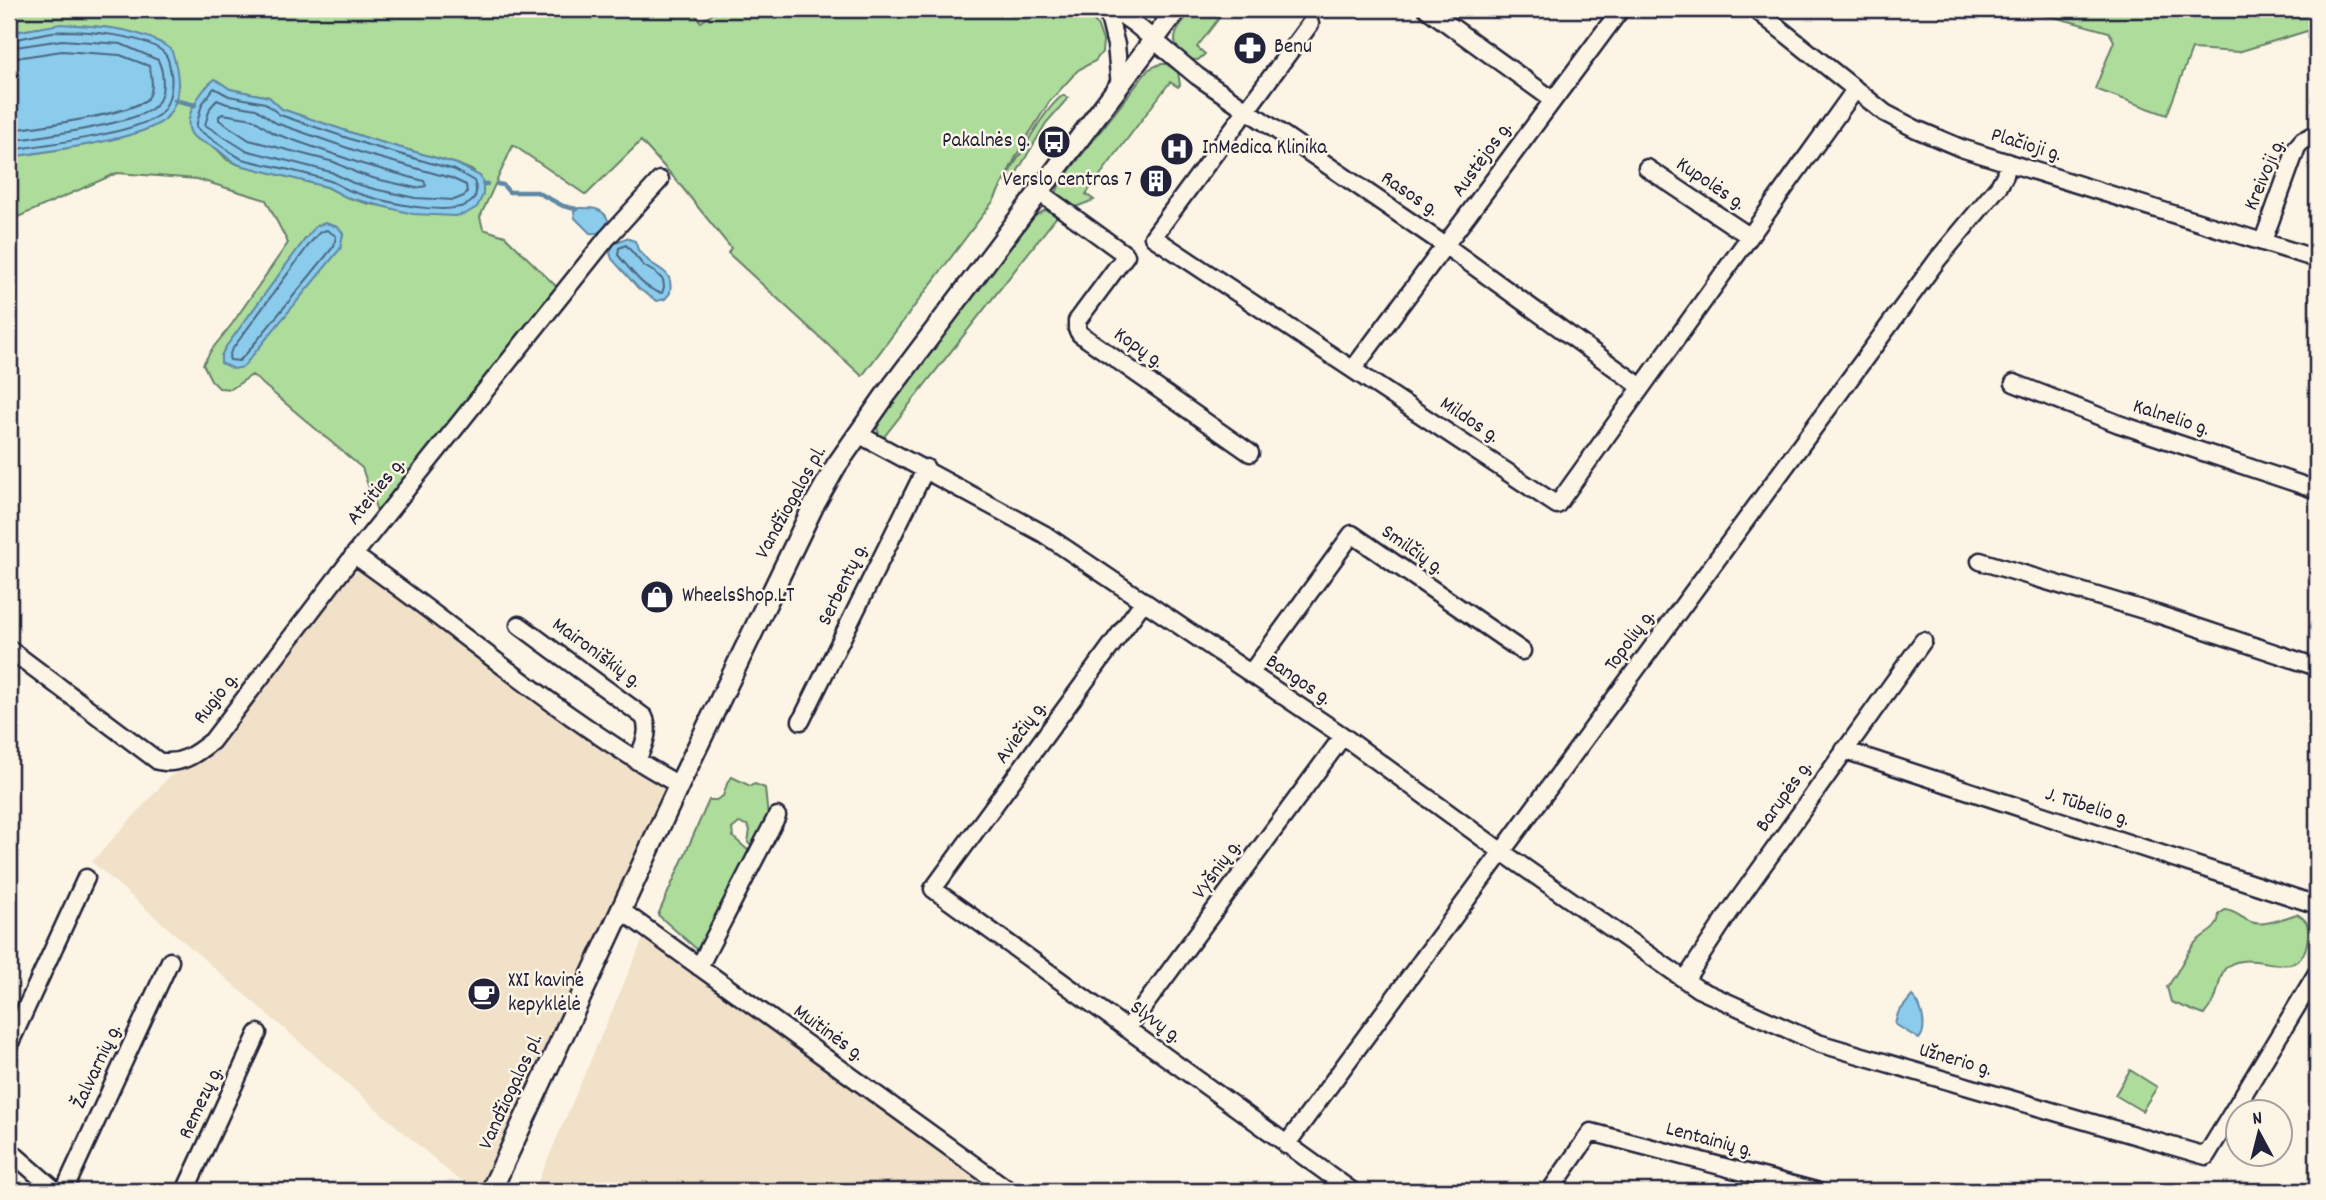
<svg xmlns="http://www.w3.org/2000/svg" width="2326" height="1200" font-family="Dekko,sans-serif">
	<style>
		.built { fill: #f0e1c8 }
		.green { fill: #addc9b; stroke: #687f6b; stroke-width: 2; fill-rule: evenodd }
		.water { fill: #8bccec; stroke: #6188a5; stroke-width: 2 }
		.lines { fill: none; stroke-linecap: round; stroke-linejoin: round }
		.shore { stroke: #4c6682; stroke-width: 2 }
		.stream { stroke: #6188a5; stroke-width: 4.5 }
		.minor-casing { stroke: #22223b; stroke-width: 21 }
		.major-casing { stroke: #22223b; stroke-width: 24 }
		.minor { stroke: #fcf5e5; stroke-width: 16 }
		.major { stroke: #fcf5e5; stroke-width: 19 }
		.labels { text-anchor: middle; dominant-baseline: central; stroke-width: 5; stroke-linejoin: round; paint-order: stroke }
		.poi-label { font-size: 21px; fill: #22223b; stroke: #fcf5e5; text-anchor: start }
		.street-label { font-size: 21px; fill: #22223b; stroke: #fcf5e5 }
	</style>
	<rect width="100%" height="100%" fill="#fcf5e5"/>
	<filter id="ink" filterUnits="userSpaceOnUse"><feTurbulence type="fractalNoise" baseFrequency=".0143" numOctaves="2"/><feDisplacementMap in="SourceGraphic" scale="14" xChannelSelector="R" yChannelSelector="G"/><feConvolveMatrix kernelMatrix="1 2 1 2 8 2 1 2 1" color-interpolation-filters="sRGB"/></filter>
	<g filter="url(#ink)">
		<path class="built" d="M354,555L679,785L492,1191H476L464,1181L455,1177L92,862L169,777L198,760L223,740L345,579Z
			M647,930L1010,1191H534Z"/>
		<path class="green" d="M9,9H691L701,22L719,9H1083L1097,24L1103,41L1102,52L1095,61L1078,70L1049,102L1021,147L994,200L862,376L728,253L731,248L677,181L641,141L586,195L513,145L480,217L483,229L505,236L563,293L380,520L362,468L252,375L231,389L219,388L211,380L203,364L212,349L232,324L288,243L266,200L197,179L117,173L9,221V157C41,152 146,139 166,118C173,111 180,93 178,83C176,70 166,55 161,43C111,21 61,22 9,33ZM215,79L230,89L269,97L281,109L370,139L457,164L474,171L455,216L369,204L346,197L327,187L240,165L227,160L216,148L195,138L206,87ZM343,233L340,249L221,356L306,238Z
			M1193,9H1226L1197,47L1205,54L1198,60C1191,60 1188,58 1182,53C1165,39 1183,22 1193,9Z
			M2004,9H2317V28L2238,52L2192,49L2167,115L2095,89L2114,41L2109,32L2054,17Z
			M1160,64H1166L1178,72L1180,85L1178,87L1170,82L1086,194L1094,200L1073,208L1056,194L1060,183L1149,69Z
			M1063,95L1068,98L1046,123L1013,179L1006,182L1005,179C1022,154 1041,112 1063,95Z
			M1045,210L1058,215L883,438L880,437L877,428L881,419L1032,218Z
			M732,777L750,786L755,784L765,788L768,818L754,847L748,843L750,830L747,825L739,823L732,829L733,837L750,852L700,952L658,915L709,800H716L723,796L728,781Z
			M2225,910C2236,911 2241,918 2251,922C2265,927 2283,918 2297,914C2307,920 2309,924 2308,936C2303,991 2256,946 2228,966C2219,972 2219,991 2214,1001C2211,1006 2207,1010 2204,1015L2171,1002L2167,987C2178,974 2184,956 2195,943C2206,931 2218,932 2219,914Z
			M2130,1070L2157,1087L2142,1111L2115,1095Z"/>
		<path class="water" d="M61,24C102,27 135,26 171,49C179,70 183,98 167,117C147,140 41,152 9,157V33Z
			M215,79L230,89L269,97L282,109L370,139L457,164L480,176L483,182V195L477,207L465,214L455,216L413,214L346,197L327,187L240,165C230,161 225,155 217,149C210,144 199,142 193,136C179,120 202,89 215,79Z
			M579,208C591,208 603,207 608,220C605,229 600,235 590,233L575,218L574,212Z
			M325,223L338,227L343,233L340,249L243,367L234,369L221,363V356L225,348L306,238L316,226Z
			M626,238L635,241L639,252C645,254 645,259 651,263C664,271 673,274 670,293L665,299L657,301L639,289L612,259L610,253L613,244Z
			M1912,996C1922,1004 1928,1029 1919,1039L1895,1024L1898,1013Z"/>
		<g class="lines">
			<path class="shore" d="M9,40C26,38 44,32 62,31C85,31 149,35 165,54C169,58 170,68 171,74C173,87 169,106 160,114C136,134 42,145 9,150
				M9,48L62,40L121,44L158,60C164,72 166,95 155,106C139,124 36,137 9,141
				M9,59L62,51L120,55L149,66C152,75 154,90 148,98C135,114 33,127 9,130
				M214,88L229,96L265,103L280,115L368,145L455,170L474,181C493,232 371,199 351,191C343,188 335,182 327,180C299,171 270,166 242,159C236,156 199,131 196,127L202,104Z
				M217,100L227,104L256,109L276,123L365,154L451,178L466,185L467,192L464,196L454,200L415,198L374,189L353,183L331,172L245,150L205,125L210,108Z
				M223,114L253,119L273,133L362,164L424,181L426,186L416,188L376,179L357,173L334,162L249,140L219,120V116Z
				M327,230L336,236L334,246L246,354L239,361L230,360L229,357L231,351L311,242L320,232Z
				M626,245L644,266L656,273L663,280L664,287L662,293C644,290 630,269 618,255L619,248Z"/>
			<path class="stream" d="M2226,9L2260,16L2317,14
				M175,100L195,105
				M483,184H487
				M497,184L503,185L509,192H537L563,206L576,209"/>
			<defs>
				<path id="minor" d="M1107,9L1116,45L1120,86
					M1113,9L1136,25L1197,76L1446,246L1640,386
					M1427,9L1553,100
					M1755,9L1885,113L1916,129L1961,148L2317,259
					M1310,24L1153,237L1557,505L1855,90
					M1647,168L1749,236
					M660,180L607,238L354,555C463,631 563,721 679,785
					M1039,192L1126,255L1077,321V329L1080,334L1250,453
					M2263,241L2297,147L2303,140L2317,134
					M1353,369L1621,9
					M2014,383L2119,424L2317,490
					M858,434L1044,534L1343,736L1502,852L1698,989L1818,1043L2206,1156L2317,973
					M1980,561L2157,614L2317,667
					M1144,601L933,889L1352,1191
					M519,625L644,717C651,732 643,746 637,761
					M9,649L158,761C180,766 196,754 212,741L354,555
					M1250,674L1352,534L1522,651
					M801,721L926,468
					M1844,750L2317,905
					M622,911L1010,1191
					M699,967L777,816
					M1685,980L1729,913L1923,641
					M1127,1029L1343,736
					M9,1045L86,878
					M1286,1145L1938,259L1999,186L2005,175L2008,162
					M9,1150L56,1191
					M64,1191L170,961
					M185,1191L258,1033
					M1550,1191L1591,1132L1816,1191"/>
				<path id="major" d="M491,1191L679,785L813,507L836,466L885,396L1177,9"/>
			</defs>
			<use href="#minor" class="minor-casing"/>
			<use href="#major" class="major-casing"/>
			<use href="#minor" class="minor"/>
			<use href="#major" class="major"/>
		</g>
	</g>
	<defs>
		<symbol id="pharmacy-disc" viewBox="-11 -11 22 22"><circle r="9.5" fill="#22223b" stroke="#fcf5e5"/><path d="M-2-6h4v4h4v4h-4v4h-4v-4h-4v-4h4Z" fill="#fff"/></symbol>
		<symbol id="bus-disc" viewBox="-11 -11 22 22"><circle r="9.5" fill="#22223b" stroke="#fcf5e5"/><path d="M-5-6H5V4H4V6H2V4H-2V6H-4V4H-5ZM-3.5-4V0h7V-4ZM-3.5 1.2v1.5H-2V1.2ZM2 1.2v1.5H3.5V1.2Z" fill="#fff"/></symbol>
		<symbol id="hospital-disc" viewBox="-11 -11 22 22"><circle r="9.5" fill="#22223b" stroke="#fcf5e5"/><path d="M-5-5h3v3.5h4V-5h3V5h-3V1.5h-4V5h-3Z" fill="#fff"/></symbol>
		<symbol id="building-disc" viewBox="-11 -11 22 22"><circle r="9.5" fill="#22223b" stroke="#fcf5e5"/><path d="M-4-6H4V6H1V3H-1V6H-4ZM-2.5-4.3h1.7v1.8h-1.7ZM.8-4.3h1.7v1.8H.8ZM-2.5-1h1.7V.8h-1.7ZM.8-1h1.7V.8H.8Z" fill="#fff"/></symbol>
		<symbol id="shop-disc" viewBox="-11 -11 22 22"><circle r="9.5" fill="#22223b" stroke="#fcf5e5"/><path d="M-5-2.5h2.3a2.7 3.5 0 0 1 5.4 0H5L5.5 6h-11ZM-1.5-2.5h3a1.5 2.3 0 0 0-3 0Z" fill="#fff"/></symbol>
		<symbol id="cafe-disc" viewBox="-11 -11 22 22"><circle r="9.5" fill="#22223b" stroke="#fcf5e5"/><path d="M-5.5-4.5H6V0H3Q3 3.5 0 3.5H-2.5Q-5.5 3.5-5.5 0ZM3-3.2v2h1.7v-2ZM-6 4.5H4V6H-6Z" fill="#fff"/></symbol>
	</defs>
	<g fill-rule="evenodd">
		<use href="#pharmacy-disc" x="1231" y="29" width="38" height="38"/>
		<use href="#bus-disc" x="1035" y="123" width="38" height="38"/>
		<use href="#hospital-disc" x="1158" y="130" width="38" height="38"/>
		<use href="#building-disc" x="1137" y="162" width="38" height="38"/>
		<use href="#shop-disc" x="638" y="578" width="38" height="38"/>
		<use href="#cafe-disc" x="465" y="975" width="38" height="38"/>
	</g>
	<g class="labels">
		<g class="poi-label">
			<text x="1274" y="48">Benu</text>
			<text x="1030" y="142" text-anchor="end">Pakalnės g.</text>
			<text x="1202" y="149">InMedica Klinika</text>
			<text x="1132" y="181" text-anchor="end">Verslo centras 7</text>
			<text x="682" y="597">WheelsShop.LT</text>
			<text x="508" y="982">XXI kavinė<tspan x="508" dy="24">kepyklėlė</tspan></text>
		</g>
		<g class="street-label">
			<text transform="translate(2026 146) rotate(17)">Plačioji g.</text>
			<text transform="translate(1483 160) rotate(-54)">Austėjos g.</text>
			<text transform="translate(2266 175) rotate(-67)">Kreivoji g.</text>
			<text transform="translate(1710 185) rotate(34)">Kupolės g.</text>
			<text transform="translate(1409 195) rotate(34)">Rasos g.</text>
			<text transform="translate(1138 349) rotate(35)">Kopų g.</text>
			<text transform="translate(2171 419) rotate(18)">Kalnelio g.</text>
			<text transform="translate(1469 421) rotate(34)">Mildos g.</text>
			<text transform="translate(377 492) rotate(-51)">Ateities g.</text>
			<text transform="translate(792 503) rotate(-61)">Vandžiogalos pl.</text>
			<text transform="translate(1412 551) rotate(35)">Smilčių g.</text>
			<text transform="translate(844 585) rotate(-64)">Serbentų g.</text>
			<text transform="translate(1631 641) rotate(-54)">Topolių g.</text>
			<text transform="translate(596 654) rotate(36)">Maironiškių g.</text>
			<text transform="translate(1298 681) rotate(34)">Bangos g.</text>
			<text transform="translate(217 699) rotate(-52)">Rugio g.</text>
			<text transform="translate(1022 733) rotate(-54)">Aviečių g.</text>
			<text transform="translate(1785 797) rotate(-55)">Barupės g.</text>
			<text transform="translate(2087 808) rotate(18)">J. Tūbelio g.</text>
			<text transform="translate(1218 870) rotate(-54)">Vyšnių g.</text>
			<text transform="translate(1155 1023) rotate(36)">Slyvų g.</text>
			<text transform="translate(828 1034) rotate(36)">Muitinės g.</text>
			<text transform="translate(1955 1061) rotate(16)">Užnerio g.</text>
			<text transform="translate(98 1067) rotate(-65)">Žalvarnių g.</text>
			<text transform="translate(512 1092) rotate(-65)">Vandžiogalos pl.</text>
			<text transform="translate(202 1103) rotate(-65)">Remezų g.</text>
			<text transform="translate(1709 1141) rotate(15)">Lentainių g.</text>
		</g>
	</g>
	<rect width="2326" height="1200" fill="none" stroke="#fcf5e5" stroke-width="35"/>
	<rect x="18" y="18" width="2291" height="1165" fill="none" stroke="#22223b" stroke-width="2.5" filter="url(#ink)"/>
	<g transform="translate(2259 1133) rotate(353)"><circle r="33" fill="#fcf5e5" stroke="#a5a1a1" stroke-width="2"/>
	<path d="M0-5L12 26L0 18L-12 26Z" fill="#22223b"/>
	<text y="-10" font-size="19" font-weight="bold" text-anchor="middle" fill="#22223b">N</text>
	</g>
</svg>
